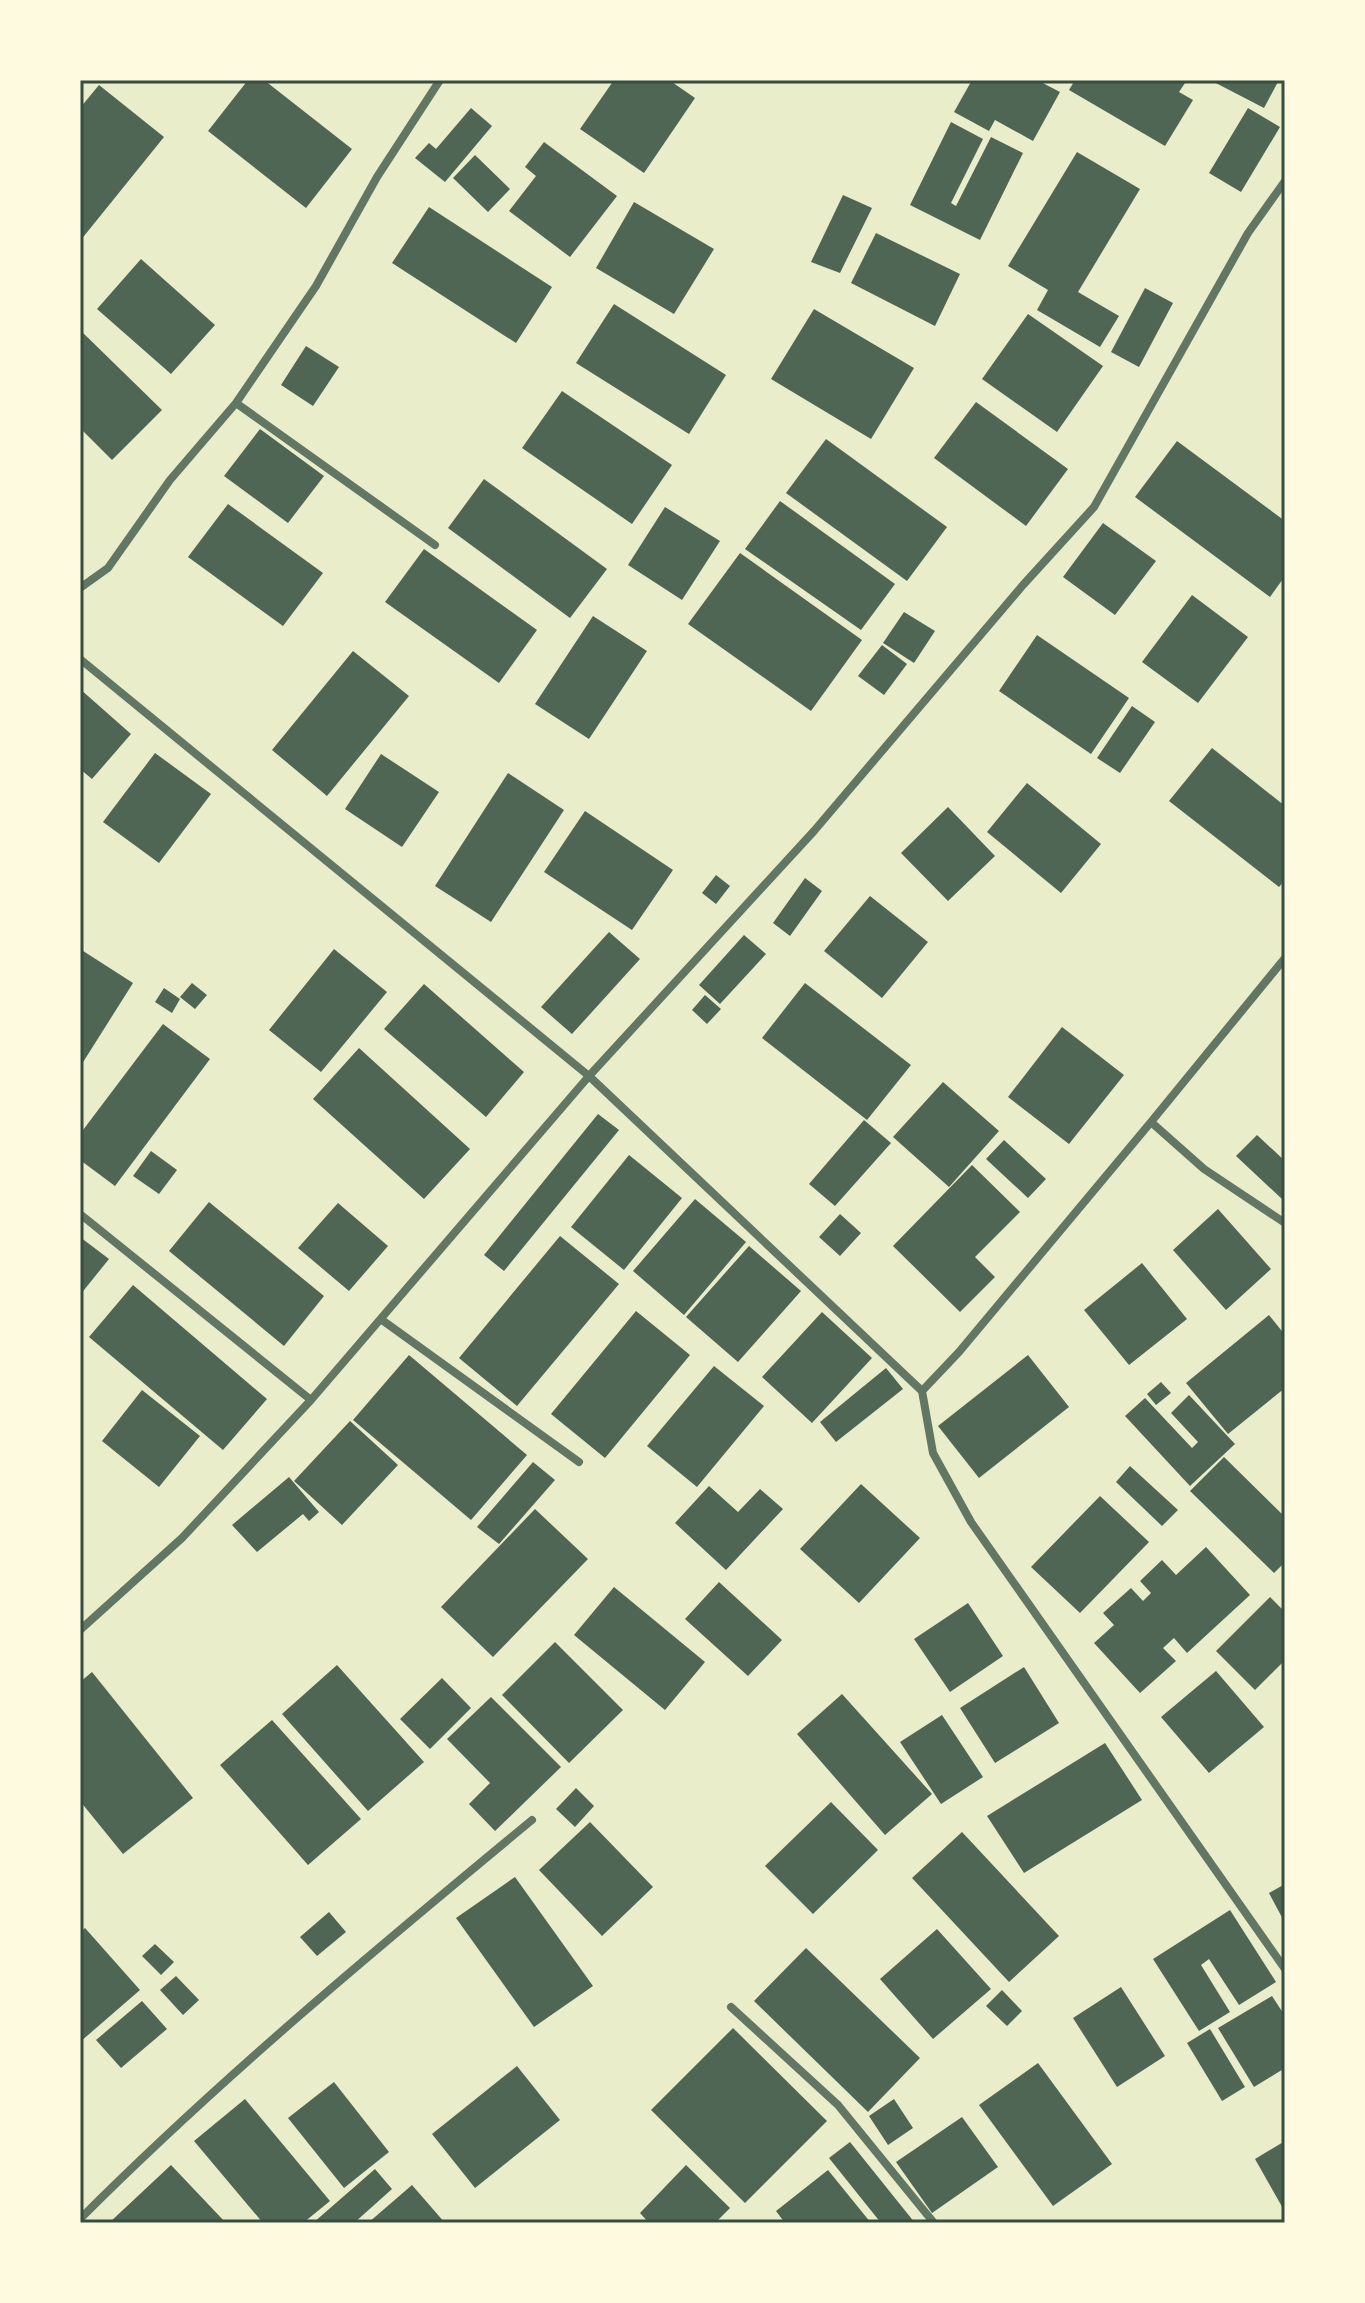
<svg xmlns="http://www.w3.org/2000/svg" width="1365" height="2303" font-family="Arial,sans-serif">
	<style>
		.building { fill: #4f6655 }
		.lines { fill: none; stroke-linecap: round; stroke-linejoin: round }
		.minor { stroke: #617663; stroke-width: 8 }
		.neatline { fill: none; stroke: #344e41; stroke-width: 3 }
	</style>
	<rect width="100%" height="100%" fill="#e9edc9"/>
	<path class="building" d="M248,80H264L352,149L306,208L208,131Z
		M614,80H669L695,98L644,173L580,129Z
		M972,80H1037L1060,92L1033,141L995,120L989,131L954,112Z
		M1075,80H1187L1179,92L1193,100L1165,146L1069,90Z
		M1210,80H1279L1264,108Z
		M99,85L164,137L80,241V108Z
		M471,108L492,126L445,182L415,158L429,143L436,149Z
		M1248,108L1280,127L1241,192L1209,173Z
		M951,122L983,139L951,203L956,206L991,137L1023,153L980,240L910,205Z
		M544,142L617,196L570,257L509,211L536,176L525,167Z
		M1077,152L1140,189L1078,292L1119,316L1100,347L1037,310L1048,290L1008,266Z
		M475,155L510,189L488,212L453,178Z
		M843,195L872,208L840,273L811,262Z
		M634,202L714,249L674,314L596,268Z
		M429,207L552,287L516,343L392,263Z
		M876,233L960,274L935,326L851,283Z
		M141,259L215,325L171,374L97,309Z
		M1145,288L1173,303L1139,367L1111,352Z
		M614,304L726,375L689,434L576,363Z
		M814,309L914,368L871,439L771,379Z
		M1028,314L1103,366L1057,432L982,379Z
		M80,330L162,410L112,460L80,428Z
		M306,346L339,367L313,406L281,385Z
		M562,391L672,465L632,524L522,448Z
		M976,402L1068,469L1026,526L934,458Z
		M260,429L324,476L288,523L224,476Z
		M826,439L947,527L907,581L786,493Z
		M1177,441L1285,521V576L1270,597L1135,497Z
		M484,479L607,569L570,618L448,528Z
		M780,501L895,584L861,630L745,549Z
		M228,504L323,573L283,626L188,557Z
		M665,507L720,541L682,600L628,565Z
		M1103,523L1156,561L1115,615L1063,577Z
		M424,549L537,630L499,683L385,602Z
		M740,553L862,640L811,711L688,624Z
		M1192,595L1248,637L1198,703L1142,662Z
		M904,612L935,631L914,663L883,643Z
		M593,616L647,651L589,739L535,704Z
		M1037,635L1129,698L1091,754L999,691Z
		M882,645L907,664L884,695L858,676Z
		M353,651L409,696L327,796L272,750Z
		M80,689L131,734L92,779L80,769Z
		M1132,706L1155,722L1120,773L1097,758Z
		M1212,748L1285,806V880L1279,887L1169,801Z
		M155,753L211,794L159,863L103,822Z
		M381,754L439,792L402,847L345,809Z
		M508,773L564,810L491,922L435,886Z
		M1027,783L1101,844L1061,893L987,832Z
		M948,807L995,856L948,901L901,853Z
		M585,811L673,870L632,930L544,872Z
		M716,875L730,886L716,904L702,893Z
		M805,878L822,891L790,936L773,923Z
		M870,896L928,942L882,998L824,951Z
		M609,932L640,959L572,1034L541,1007Z
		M744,935L766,954L720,1004L699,985Z
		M80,949L133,983L80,1067Z
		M334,949L387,992L321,1072L269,1030Z
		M192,983L207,995L195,1009L180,997Z
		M805,983L911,1065L867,1120L762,1038Z
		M424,984L524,1072L486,1117L384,1029Z
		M164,988L180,999L172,1013L155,1002Z
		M705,995L721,1009L707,1024L692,1010Z
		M163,1024L210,1059L115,1186L80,1160V1134Z
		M1062,1027L1124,1075L1069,1144L1008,1097Z
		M359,1048L470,1149L424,1199L313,1099Z
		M943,1082L999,1131L949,1187L893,1137Z
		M598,1114L619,1130L504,1271L484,1255Z
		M864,1120L891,1143L835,1206L809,1184Z
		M1257,1135L1285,1161V1196L1282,1199L1236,1156Z
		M1004,1140L1046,1179L1028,1198L986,1159Z
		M151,1151L177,1170L159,1194L133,1176Z
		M629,1155L682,1198L624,1270L571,1227Z
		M972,1165L1020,1212L975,1257L995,1277L960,1312L893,1246Z
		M695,1199L746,1242L684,1315L633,1271Z
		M209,1202L324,1296L284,1346L169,1251Z
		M338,1203L388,1246L349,1291L298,1248Z
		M1218,1209L1271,1269L1226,1310L1173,1250Z
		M840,1214L861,1233L840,1256L819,1237Z
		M560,1236L619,1284L517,1406L459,1358Z
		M80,1237L109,1259L80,1295Z
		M749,1246L801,1291L738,1362L686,1317Z
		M1142,1263L1187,1319L1129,1365L1084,1310Z
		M133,1285L267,1399L223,1450L89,1337Z
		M636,1311L690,1355L605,1458L551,1414Z
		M822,1312L872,1358L812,1423L762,1377Z
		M1269,1315L1285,1335V1388L1228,1434L1186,1383Z
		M409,1355L527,1455L471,1520L353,1420Z
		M1028,1355L1069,1407L979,1478L938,1426Z
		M714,1366L764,1406L697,1487L647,1446Z
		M886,1368L903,1389L836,1442L820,1422Z
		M1161,1382L1171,1393L1156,1405L1147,1394Z
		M142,1390L200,1436L159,1487L102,1441Z
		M1189,1395L1235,1444L1190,1486L1125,1416L1145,1398L1192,1448L1198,1442L1171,1413Z
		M350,1421L398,1465L342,1525L294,1481Z
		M1224,1457L1285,1517V1562L1274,1573L1190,1491Z
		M533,1462L555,1480L499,1544L477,1527Z
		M1130,1466L1178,1510L1162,1526L1116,1482Z
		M289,1477L319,1512L309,1521L303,1514L257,1552L232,1525Z
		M861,1484L920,1538L859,1603L800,1549Z
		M709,1486L738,1512L760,1489L783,1509L726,1570L675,1523Z
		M1100,1496L1149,1542L1080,1613L1031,1567Z
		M535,1509L588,1559L493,1657L441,1607Z
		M1206,1547L1250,1595L1187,1653L1174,1638L1163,1648L1176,1661L1140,1693L1094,1643L1114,1625L1103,1613L1131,1588L1143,1601L1151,1593L1140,1581L1162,1560L1176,1575Z
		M719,1582L782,1640L748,1676L685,1619Z
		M614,1587L705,1662L665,1710L574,1635Z
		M1270,1597L1285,1612V1660L1255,1690L1216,1651Z
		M968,1603L1003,1656L950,1692L914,1639Z
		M555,1642L623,1710L569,1763L502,1695Z
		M337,1665L424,1762L368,1811L282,1714Z
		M1024,1667L1059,1723L995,1763L960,1708Z
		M1216,1671L1264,1727L1209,1773L1161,1717Z
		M92,1672L193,1798L123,1854L80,1801V1682Z
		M442,1678L471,1708L430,1749L400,1719Z
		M842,1694L932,1794L885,1835L797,1734Z
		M491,1697L561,1767L495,1831L469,1804L490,1783L447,1739Z
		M942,1715L983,1777L941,1804L900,1742Z
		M272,1720L361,1819L308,1865L220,1765Z
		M1105,1743L1142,1800L1024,1873L987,1816Z
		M576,1788L594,1806L575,1827L556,1809Z
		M831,1802L878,1850L813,1914L765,1866Z
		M590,1822L653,1887L602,1936L539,1870Z
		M962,1832L1059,1936L1009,1982L912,1878Z
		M515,1877L593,1986L534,2027L456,1918Z
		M1285,1884V1923L1269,1893Z
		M1230,1910L1276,1982L1239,2005L1209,1959L1201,1965L1230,2012L1199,2031L1153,1959Z
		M329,1912L346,1932L317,1956L300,1937Z
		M85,1928L140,1990L80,2042V1932Z
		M937,1929L991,1989L933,2039L880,1979Z
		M155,1944L174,1962L161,1975L142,1956Z
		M806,1948L920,2058L868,2112L754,2001Z
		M176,1976L199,2000L183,2015L160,1990Z
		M1121,1987L1165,2056L1117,2087L1073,2018Z
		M1002,1990L1022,2011L1007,2026L986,2006Z
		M1272,1996L1285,2016V2068L1254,2087L1218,2028Z
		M142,2001L167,2029L121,2068L96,2040Z
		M733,2028L827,2121L745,2203L651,2110Z
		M1210,2029L1245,2087L1222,2101L1187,2043Z
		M1038,2063L1112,2164L1053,2206L979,2105Z
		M517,2066L560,2120L475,2188L432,2134Z
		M334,2082L389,2152L344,2188L288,2118Z
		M245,2099L330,2201L303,2223H263L194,2141Z
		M894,2099L913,2128L888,2145L869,2116Z
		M962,2117L998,2167L932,2213L896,2162Z
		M1285,2141V2212L1255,2159Z
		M850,2142L915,2223H881L829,2158Z
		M171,2165L226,2223H109Z
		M686,2165L730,2208L715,2223H649L640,2213Z
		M375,2169L392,2189L354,2223H313Z
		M828,2170L871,2223H785L776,2211Z
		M412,2185L445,2223H368Z"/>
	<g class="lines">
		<path class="minor" d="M236,403L435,545
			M80,588L108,568L170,480L236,403L316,286L377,177L440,80
			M80,659L589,1076L922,1391L933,1453L971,1522L1285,1969
			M1151,1122L1204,1169L1285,1223
			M80,1214L311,1400
			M382,1320L579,1462
			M922,1391L959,1352L1151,1122L1285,958
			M80,1630L182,1538L311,1400L589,1076L814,831L1023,585L1094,507L1248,233L1285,181
			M731,2007L838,2105L934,2223
			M80,2219C222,2077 377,1948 532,1820"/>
	</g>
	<rect width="1365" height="2303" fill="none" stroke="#fefae0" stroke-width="164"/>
	<rect x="82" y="82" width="1201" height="2139" class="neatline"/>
</svg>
